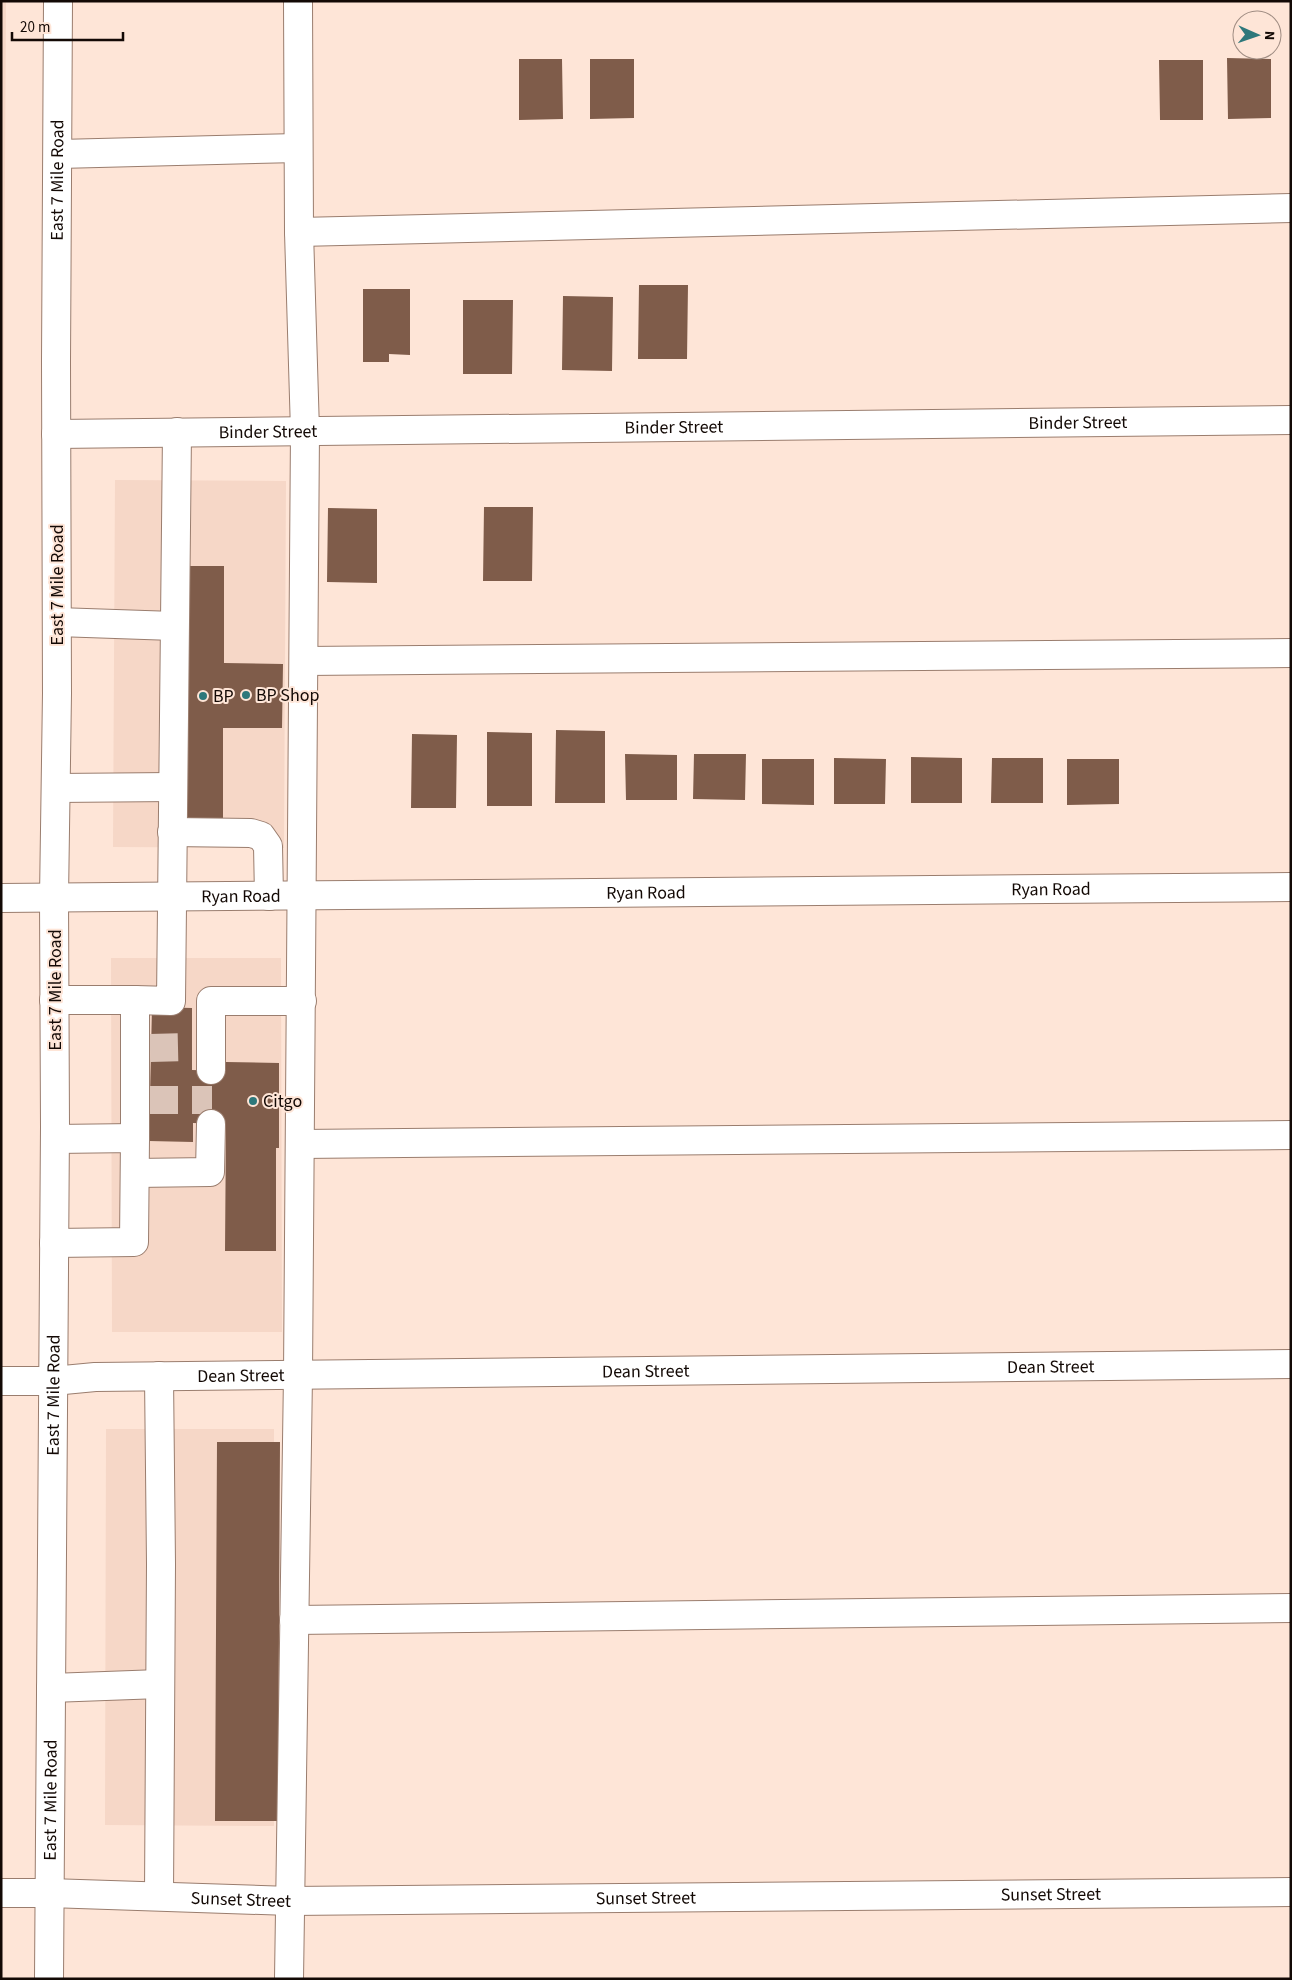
<svg xmlns="http://www.w3.org/2000/svg" width="1292" height="1980" font-family="'Source Sans 3',sans-serif">
	<style>
		.built { fill: #f6d7c7 }
		.building { fill: #7f5c4a }
		.lines { fill: none; stroke-linecap: round; stroke-linejoin: round }
		.minor-tunnel { stroke: #dbc4b8; stroke-width: 28; stroke-dasharray: 28 14; stroke-linecap: butt }
		.minor-casing { stroke: #9a7d6e; stroke-width: 30 }
		.minor { stroke: #fff; stroke-width: 28 }
		.poi-dot { fill: #2e787b; stroke: #fee5d7; stroke-width: 2 }
		.labels { text-anchor: middle; dominant-baseline: central; stroke-width: 4; stroke-linejoin: round; paint-order: stroke }
		.street-label { font-size: 18px; fill: #130905; stroke: #fee5d7 }
		.poi-label { font-size: 18px; fill: #130905; stroke: #fee5d7; text-anchor: start }
	</style>
	<rect width="100%" height="100%" fill="#fee5d7"/>
	<path class="built" d="M1,1H6L1,849Z
		M115,480L286,481L284,848L113,847Z
		M111,958H281L282,1332H112Z
		M106,1429H274V1826L105,1825Z"/>
	<path class="building" d="M1227,58L1271,59V118L1228,119Z
		M519,59H562L563,119L519,120Z
		M590,59H634V118L590,119Z
		M1159,60H1203V120H1160Z
		M639,285H688L687,359H638Z
		M363,289H410V355L389,354V362H363Z
		M563,296L613,297L612,371L562,370Z
		M463,300H513L512,374H463Z
		M484,507H533L532,581H483Z
		M328,508L377,509V583L327,582Z
		M182,566H224V663L283,664L282,728H223V826L180,825Z
		M556,730L605,731V803H555Z
		M487,732L532,733V806H487Z
		M412,734L457,735L456,808H411Z
		M625,754L677,755V800H626Z
		M694,754H746L745,800L693,799Z
		M911,757L962,758V803H911Z
		M834,758L886,759L885,804H834Z
		M992,758H1043V803H991Z
		M762,759H814V805L762,804Z
		M1067,759H1119V804L1067,805Z
		M152,1007L192,1008V1070L226,1071V1062L279,1063V1148H276V1251H225L226,1124L193,1123V1142L149,1141Z
		M217,1442H280L278,1821H215Z"/>
	<g class="lines">
		<path class="minor-tunnel" d="M150,1048L192,1047
			M150,1100H212"/>
		<defs>
			<g id="minor">
				<path d="M59,154L298,148"/>
				<path d="M299,232L1291,208"/>
				<path id="s1" d="M56,434L1291,420"/>
				<path d="M57,622L174,626"/>
				<path d="M304,661L1291,653"/>
				<path d="M56,788L173,787"/>
				<path d="M172,832L251,833L261,836L268,846L269,896"/>
				<path id="s2" d="M1,898L1291,887"/>
				<path d="M54,1000H135V1138"/>
				<path d="M135,1000L171,1001L177,432"/>
				<path d="M211,1070V1001H302"/>
				<path d="M300,1144L1291,1135"/>
				<path d="M135,1173L210,1172L211,1124"/>
				<path d="M54,1243L134,1242L135,1138L55,1139"/>
				<path id="s3" d="M1,1381H53L95,1377L1291,1364"/>
				<path d="M294,1620L1291,1608"/>
				<path d="M51,1688L160,1684"/>
				<path id="s4" d="M1,1893H49L290,1901L1291,1892"/>
				<path d="M159,1896L161,1564L159,1376"/>
				<path id="s5" d="M49,1979L55,1127L54,898L57,693L56,362L58,1"/>
				<path d="M289,1979L298,1375L305,431L299,232L298,1"/>
			</g>
		</defs>
		<use href="#minor" class="minor-casing"/>
		<use href="#minor" class="minor"/>
	</g>
	<g class="poi-dot">
		<circle cx="246" cy="695" r="5"/>
		<circle cx="203" cy="696" r="5"/>
		<circle cx="253" cy="1101" r="5"/>
	</g>
	<g class="labels">
		<g class="street-label">
			<text stroke="none"><textPath href="#s5" startOffset="1799">East 7 Mile Road</textPath></text>
			<text stroke="none"><textPath href="#s1" startOffset="1022">Binder Street</textPath></text>
			<text stroke="none"><textPath href="#s1" startOffset="618">Binder Street</textPath></text>
			<text stroke="none"><textPath href="#s1" startOffset="212">Binder Street</textPath></text>
			<text transform="translate(57 585) rotate(-90)">East 7 Mile Road</text>
			<text stroke="none"><textPath href="#s2" startOffset="1050">Ryan Road</textPath></text>
			<text stroke="none"><textPath href="#s2" startOffset="645">Ryan Road</textPath></text>
			<text stroke="none"><textPath href="#s2" startOffset="240">Ryan Road</textPath></text>
			<text transform="translate(55 990) rotate(-90)">East 7 Mile Road</text>
			<text stroke="none"><textPath href="#s3" startOffset="1050">Dean Street</textPath></text>
			<text stroke="none"><textPath href="#s3" startOffset="645">Dean Street</textPath></text>
			<text stroke="none"><textPath href="#s3" startOffset="240">Dean Street</textPath></text>
			<text stroke="none"><textPath href="#s5" startOffset="584">East 7 Mile Road</textPath></text>
			<text stroke="none"><textPath href="#s5" startOffset="179">East 7 Mile Road</textPath></text>
			<text stroke="none"><textPath href="#s4" startOffset="1050">Sunset Street</textPath></text>
			<text stroke="none"><textPath href="#s4" startOffset="645">Sunset Street</textPath></text>
			<text stroke="none"><textPath href="#s4" startOffset="240">Sunset Street</textPath></text>
		</g>
		<g class="poi-label">
			<text x="256" y="695">BP Shop</text>
			<text x="213" y="696">BP</text>
			<text x="263" y="1101">Citgo</text>
		</g>
	</g>
	<rect width="1292" height="1980" fill="none" stroke="#130905" stroke-width="5"/>
	<g transform="translate(1257 35) rotate(92)"><circle r="24" fill="#fee5d7" stroke="#a08d83"/>
	<path d="M0-4L9 19L0 12L-9 19Z" fill="#2e787b"/>
	<text y="-8" font-size="14" font-weight="bold" text-anchor="middle" fill="#130905">N</text>
	</g>
	<path d="M12 32v8h111v-8" fill="none" stroke="#130905" stroke-width="2.5"/>
	<text x="20" y="32" font-size="15" fill="#130905" stroke="#fee5d7" stroke-width="4" paint-order="stroke">20 m</text>
</svg>
